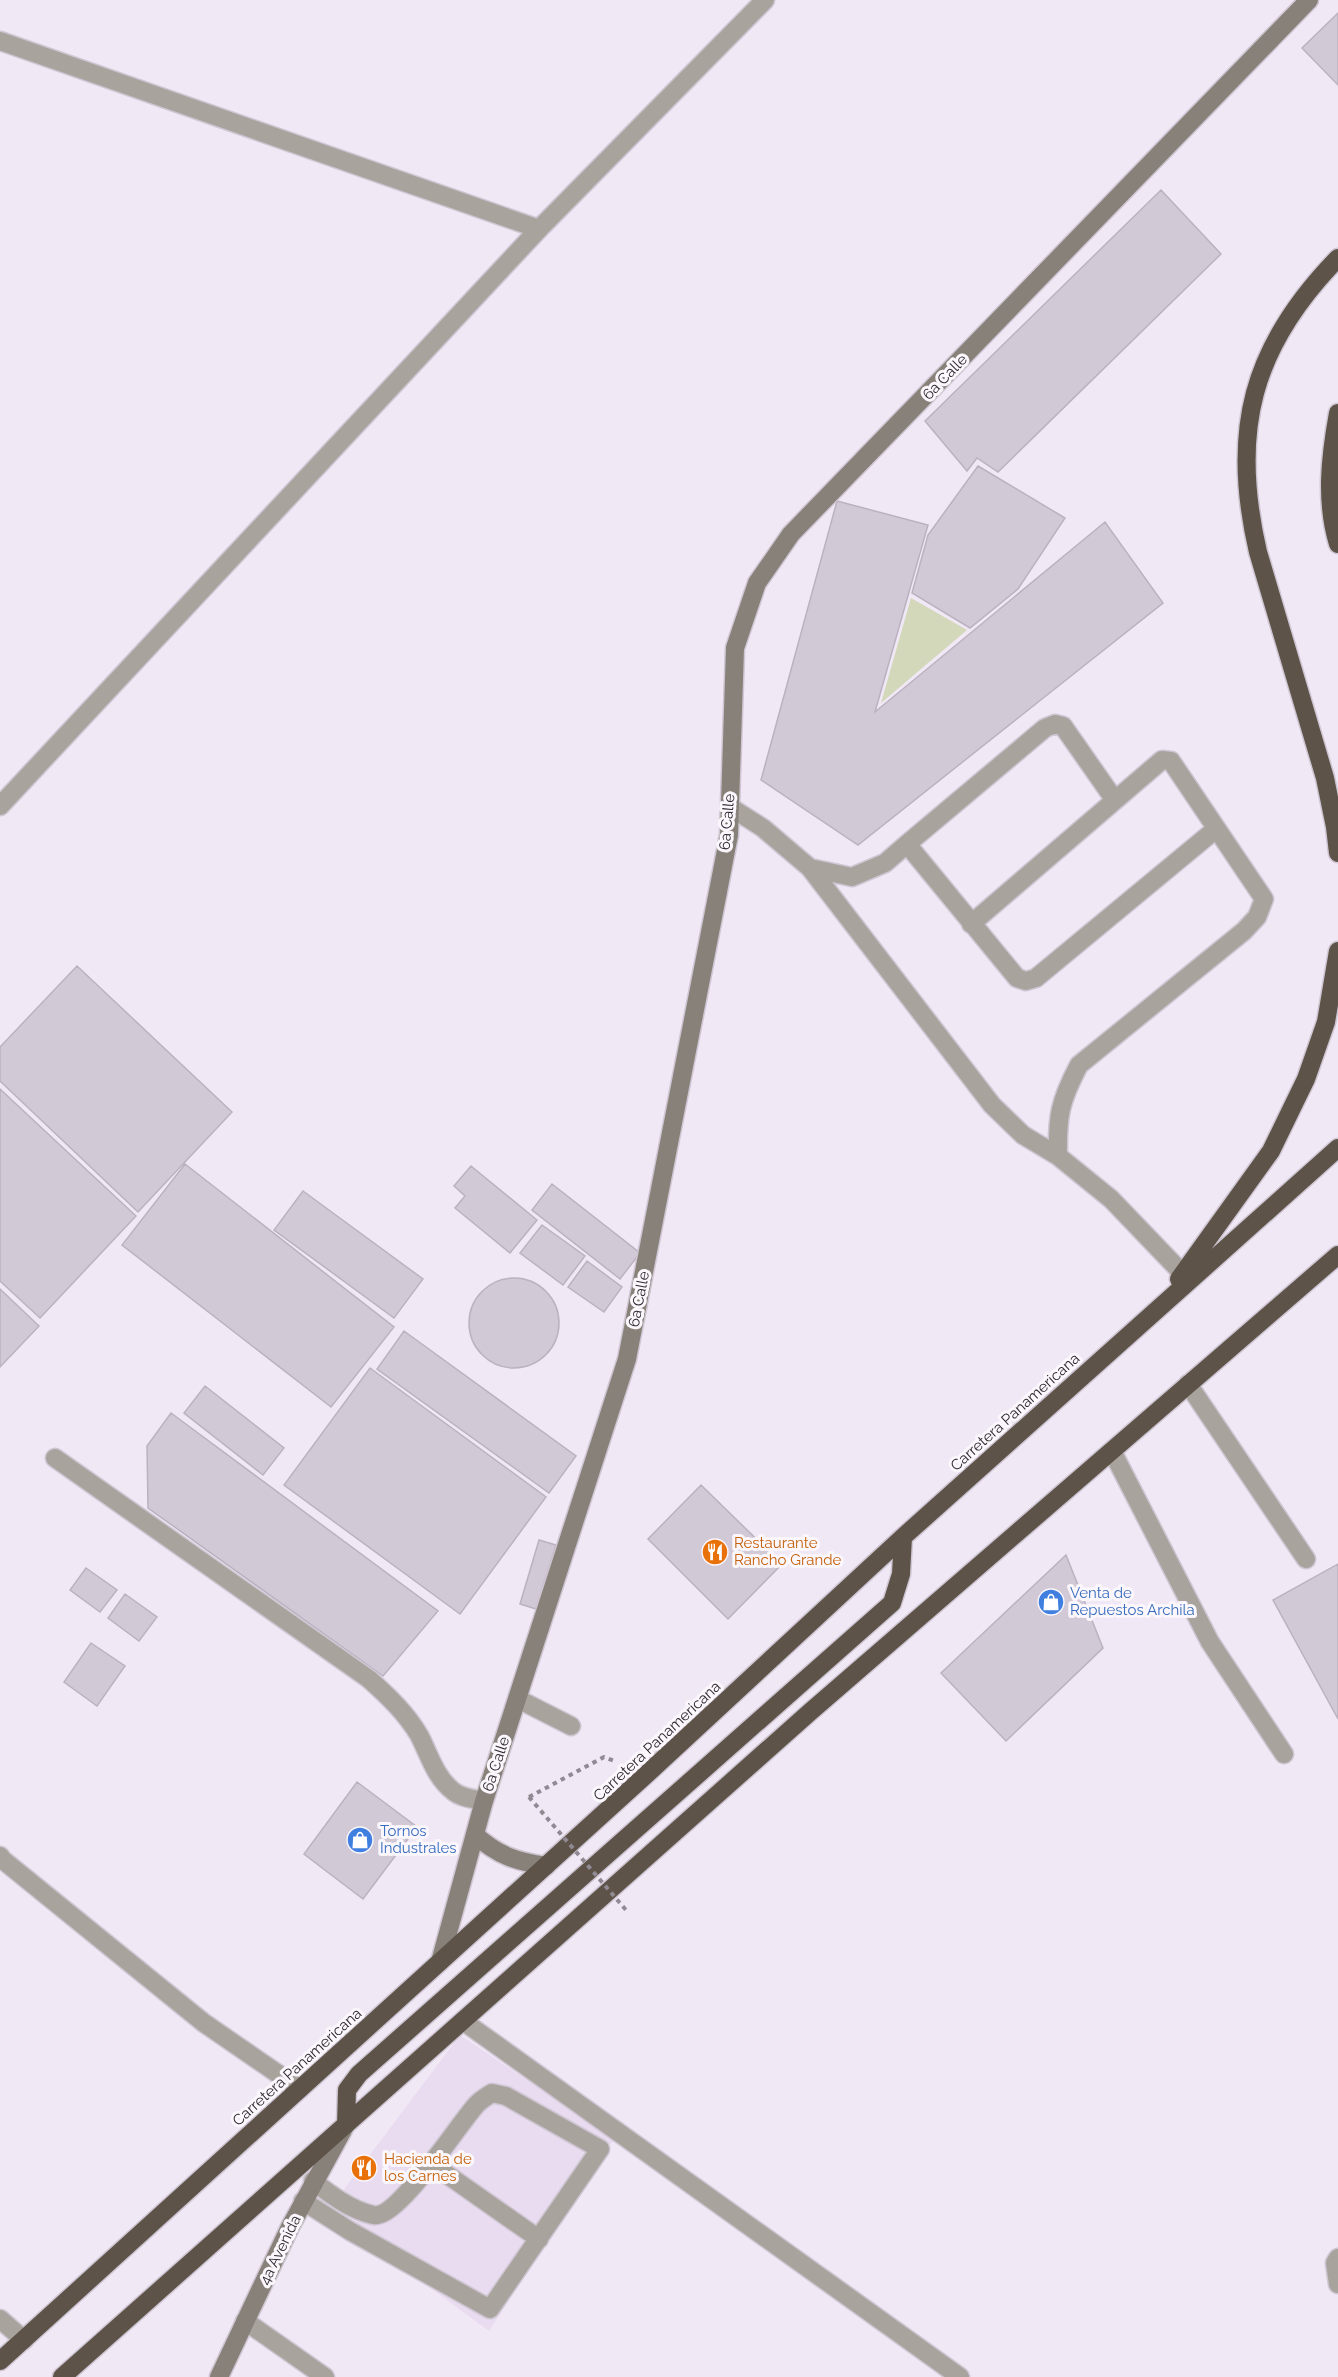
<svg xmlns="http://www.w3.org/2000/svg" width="1338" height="2377" font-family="Raleway,sans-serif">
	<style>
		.built { fill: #e9dbf0 }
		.green { fill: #d2d8b9 }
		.building { fill: #d2c9d7; stroke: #bbb2c0; stroke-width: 1.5 }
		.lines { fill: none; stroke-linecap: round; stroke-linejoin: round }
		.lane-casing { stroke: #cec6d2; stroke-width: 21 }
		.street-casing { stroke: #cec6d2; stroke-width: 21 }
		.secondary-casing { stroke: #cec6d2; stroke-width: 21 }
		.highway-casing { stroke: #cec6d2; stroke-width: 21 }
		.path { stroke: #908a93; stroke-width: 4; stroke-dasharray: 4.5 4.5; stroke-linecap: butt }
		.lane { stroke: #a9a39e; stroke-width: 18 }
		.street { stroke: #a9a39e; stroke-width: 18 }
		.secondary { stroke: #888179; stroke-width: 18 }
		.highway { stroke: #5e5349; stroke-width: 18 }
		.path-bridge { stroke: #908a93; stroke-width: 4; stroke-dasharray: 4.5 4.5; stroke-linecap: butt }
		.labels { text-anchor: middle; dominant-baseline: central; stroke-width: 6; stroke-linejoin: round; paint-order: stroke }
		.street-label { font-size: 15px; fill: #2c292e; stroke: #fbf7fd }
		.food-label { font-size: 15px; fill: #c56008; stroke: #fbf7fd; text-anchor: start }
		.shop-label { font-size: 15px; fill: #366cbe; stroke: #fbf7fd; text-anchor: start }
	</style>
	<rect width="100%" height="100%" fill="#f1e8f6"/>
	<path class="built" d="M460,2035L614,2139L489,2331L327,2212Z"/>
	<path class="green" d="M911,598L967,630L881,703Z"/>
	<path class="building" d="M1338,13V85L1302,48Z
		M1161,190L1221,254L998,472L977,458L967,471L925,421Z
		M978,466L1065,518L1018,589L970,628L912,593L928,535Z
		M837,501L928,525L875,712L1105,522L1163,603L858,845L761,780Z
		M77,966L232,1112L138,1212L0,1081V1047Z
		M0,1089L136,1216L40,1318L0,1281Z
		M185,1164L394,1327L331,1407L122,1245Z
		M471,1166L537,1220L510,1253L455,1208L465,1196L454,1186Z
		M552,1184L640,1253L620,1279L532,1210Z
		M303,1191L423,1279L394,1318L274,1230Z
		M542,1225L585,1256L563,1285L520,1253Z
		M587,1261L622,1287L604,1312L568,1287Z
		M469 1323a45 45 0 1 1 90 0a45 45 0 1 1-90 0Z
		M0,1289L39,1326L0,1367Z
		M404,1331L576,1456L549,1493L377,1369Z
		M370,1368L546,1497L460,1614L284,1485Z
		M205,1386L284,1448L263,1475L184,1413Z
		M171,1413L438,1611L383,1676L148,1508L147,1446Z
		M701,1485L782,1564L728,1619L648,1539Z
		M539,1540L556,1545L536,1609L520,1604Z
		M1066,1555L1103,1648L1006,1741L941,1673Z
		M1338,1564V1719L1273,1600Z
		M86,1568L117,1590L100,1612L70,1590Z
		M125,1594L157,1617L139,1641L108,1618Z
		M91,1643L125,1666L97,1706L64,1682Z
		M357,1782L417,1827L363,1899L304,1854Z"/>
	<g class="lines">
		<defs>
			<path id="lane" d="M730,807L763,828L810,868L992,1105L1023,1135L1058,1156L1111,1199L1183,1274
				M907,844L1045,728L1055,724L1063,726L1114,799
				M810,868L852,877L885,863L907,844L1017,978L1026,981L1036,978L1216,829
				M971,924L1162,760L1171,761L1264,899L1257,917L1244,931L1079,1065C1060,1101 1057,1116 1058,1156
				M1188,1384L1306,1559
				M1112,1451L1210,1642L1284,1754
				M55,1458L369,1679C388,1696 406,1713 419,1735C429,1754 435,1777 453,1791C461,1798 474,1799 484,1801
				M518,1699L571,1726
				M0,1856L3,1860L204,2023L300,2089
				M432,2164L539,2239
				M303,2201L350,2231L490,2309L600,2149L506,2096L492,2093C487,2096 481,2100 477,2104C459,2123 398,2220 373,2215C351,2210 331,2195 313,2181
				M0,2319L24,2340"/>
			<path id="street" d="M0,41L539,229
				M0,806L539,229L765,0
				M463,2021L960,2377
				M1338,2258L1335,2263L1338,2284
				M245,2321L325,2377"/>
			<path id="secondary" d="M475,1835C499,1856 515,1861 546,1866
				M440,1962L484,1801L627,1359L729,835L735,648L757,583L791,534L1309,0
				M219,2377L290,2227L343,2130"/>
			<path id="highway" d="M1338,258C1251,347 1230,432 1258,552L1325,778L1335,827L1338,853
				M1338,413C1330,457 1325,501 1338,544
				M1179,1279L1271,1151L1306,1079L1326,1022L1338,951
				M346,2125L347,2090L359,2074L892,1603L901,1574L903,1537
				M0,2361L648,1773L903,1537L1338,1148
				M62,2377L810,1712L1338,1255"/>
		</defs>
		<use href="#lane" class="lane-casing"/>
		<use href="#street" class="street-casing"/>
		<use href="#secondary" class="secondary-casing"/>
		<use href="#highway" class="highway-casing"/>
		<path class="path" d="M529,1797L604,1757L617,1762"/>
		<use href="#lane" class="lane"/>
		<use href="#street" class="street"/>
		<use href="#secondary" class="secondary"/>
		<use href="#highway" class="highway"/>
		<path class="path-bridge" d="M529,1797L626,1910"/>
	</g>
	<defs>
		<symbol id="restaurant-disc" viewBox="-11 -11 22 22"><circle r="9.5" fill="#e8710a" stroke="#fbf7fd"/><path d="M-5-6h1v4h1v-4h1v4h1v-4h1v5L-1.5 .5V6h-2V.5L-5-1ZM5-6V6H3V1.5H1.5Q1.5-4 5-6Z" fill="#fff"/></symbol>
		<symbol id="shop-disc" viewBox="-11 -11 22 22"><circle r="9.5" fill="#3f7fe0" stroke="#fbf7fd"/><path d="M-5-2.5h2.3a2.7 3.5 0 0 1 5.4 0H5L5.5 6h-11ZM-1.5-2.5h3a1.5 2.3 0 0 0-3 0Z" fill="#fff"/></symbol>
	</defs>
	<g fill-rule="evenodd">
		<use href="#restaurant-disc" x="700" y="1537" width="30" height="30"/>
		<use href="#shop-disc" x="1036" y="1587" width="30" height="30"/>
		<use href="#shop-disc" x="345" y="1825" width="30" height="30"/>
		<use href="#restaurant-disc" x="349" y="2153" width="30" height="30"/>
	</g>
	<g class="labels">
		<g class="street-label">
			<text transform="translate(945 377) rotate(-46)">6a Calle</text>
			<text transform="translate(727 822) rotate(-85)">6a Calle</text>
			<text transform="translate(639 1299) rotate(-79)">6a Calle</text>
			<text transform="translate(1015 1412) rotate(-42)">Carretera Panamericana</text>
			<text transform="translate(657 1741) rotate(-43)">Carretera Panamericana</text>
			<text transform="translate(496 1764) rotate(-72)">6a Calle</text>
			<text transform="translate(297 2067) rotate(-42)">Carretera Panamericana</text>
			<text transform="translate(280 2250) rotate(-64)">4a Avenida</text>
		</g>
		<g class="food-label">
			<text x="734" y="1543">Restaurante<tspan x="734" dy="17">Rancho Grande</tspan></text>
			<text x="384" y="2159">Hacienda de<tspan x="384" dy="17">los Carnes</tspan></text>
		</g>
		<g class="shop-label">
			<text x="1070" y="1593">Venta de<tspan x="1070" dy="17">Repuestos Archila</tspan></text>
			<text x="380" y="1831">Tornos<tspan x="380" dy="17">Industrales</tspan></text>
		</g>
	</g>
</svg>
